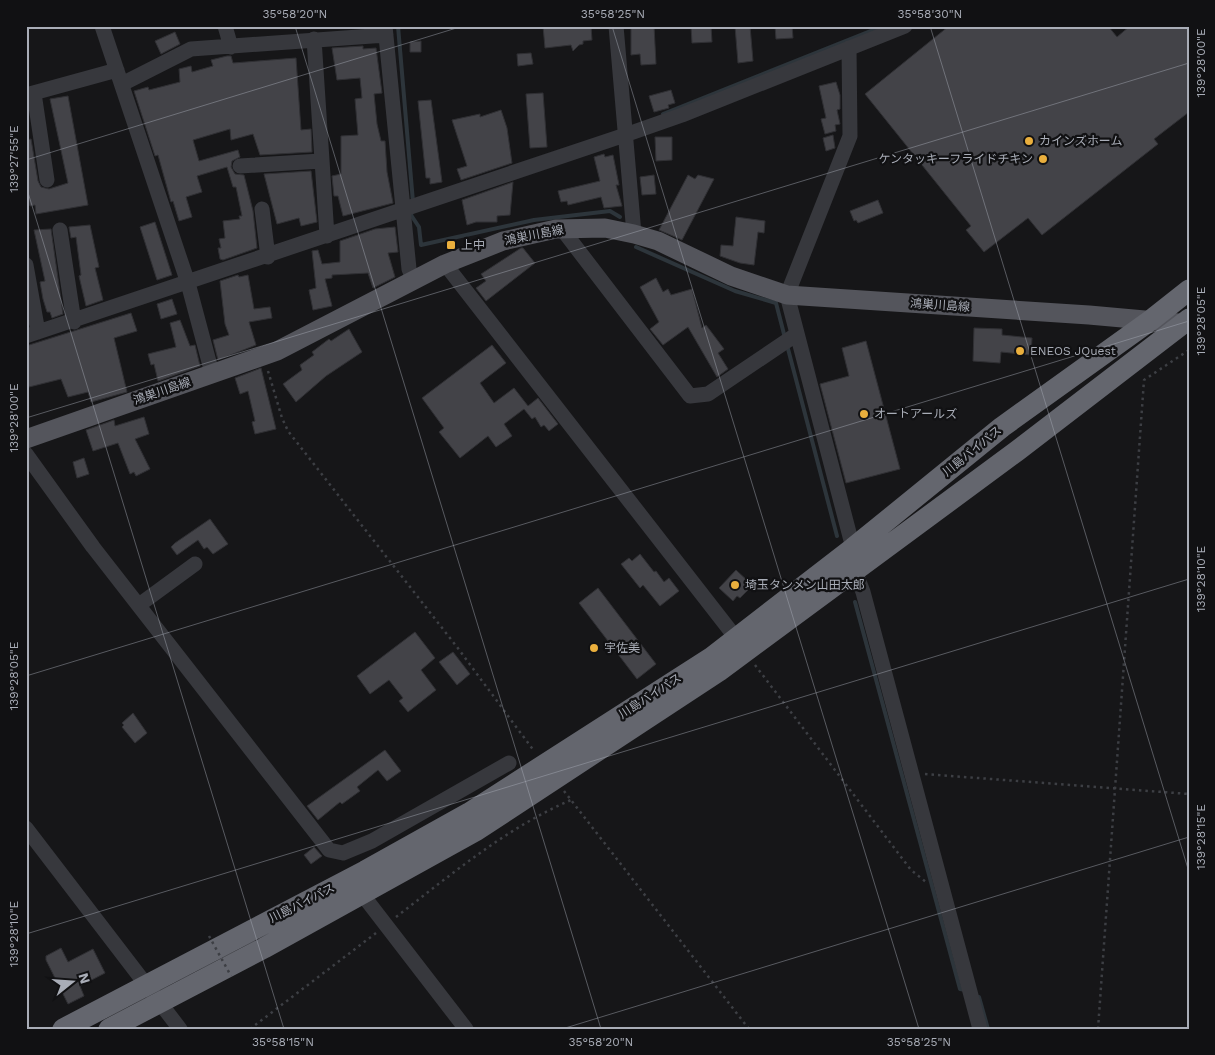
<svg xmlns="http://www.w3.org/2000/svg" width="1215" height="1055" font-family="'Work Sans','Noto Sans JP',sans-serif">
	<style>
		.lines { fill: none; stroke-linecap: round; stroke-linejoin: round }
		.stream { stroke: #2d353b; stroke-width: 4 }
		.building { fill: #434348; stroke: #303034 }
		.path { stroke: #3d3f44; stroke-width: 2.5; stroke-dasharray: 2.5 4; stroke-linecap: butt }
		.minor { stroke: #37383d; stroke-width: 15 }
		.major { stroke: #54555c; stroke-width: 19 }
		.highway { stroke: #64666e; stroke-width: 21 }
		.path-bridge { stroke: #3d3f44; stroke-width: 2.5; stroke-dasharray: 2.5 4; stroke-linecap: butt }
		.ticks { fill: none; stroke: #a9adb7; stroke-width: 1; stroke-opacity: 0.45 }
		.poi-dot { fill: #eaaf3d; stroke: #111113; stroke-width: 2 }
		.labels { text-anchor: middle; dominant-baseline: central; stroke-width: 4.5; stroke-linejoin: round; paint-order: stroke }
		.poi-label { font-size: 12px; fill: #a9adb7; stroke: #111113; text-anchor: start }
		.street-label { font-size: 12px; fill: #a9adb7; stroke: #111113 }
		.neatline { fill: none; stroke: #a9adb7; stroke-width: 2 }
		.ticks-label { font-size: 12px; text-anchor: middle; fill: #a9adb7 }
	</style>
	<rect width="100%" height="100%" fill="#161618"/>
	<g class="lines">
		<path class="stream" d="M398,26L413,202
			M663,114L883,26
			M412,211L411,215L419,227L421,245L534,220L610,211L620,217
			M636,247L735,291L776,303L785,338
			M787,345L837,536
			M855,602L960,989L966,990
			M979,997L988,1029"/>
	</g>
	<path class="building" d="M543,26H591L592,40L583,41V44L579,45L573,51L571,45L545,48Z
		M631,26H654L656,64L641,65L640,54L631,55Z
		M691,26H711L712,42L692,43Z
		M735,26H750L753,61L738,63Z
		M775,26H792L793,38L776,39Z
		M949,26H1108L1117,37L1130,26H1189V112L1154,139L1158,144L1042,235L1028,218L984,252L966,230L971,226L865,94Z
		M175,32L180,44L161,54L155,41Z
		M421,41V52H410V42Z
		M363,46V49L376,48L382,93L374,94L377,124L381,141H385L387,172L393,203L343,216L338,196H334L332,176L341,174V136L358,135L355,99L362,98L360,78L337,80L332,48Z
		M531,53L533,64L518,66L517,54Z
		M227,56H231L233,63L296,58L301,130L311,129L312,152L260,155L253,134L231,140L230,129L193,140L199,161L238,150L240,157L232,161L231,167L235,174L244,175L253,211L257,248L223,260L220,259L218,248H221L219,239L225,238L223,221L240,219L239,216H242L236,187H233L227,167L197,176L202,192L186,197L192,217L179,221L173,201L171,202L158,155L155,156L134,91L148,87L149,90L180,82L179,69L191,66L192,72L213,66L211,60Z
		M836,82L840,95V109L837,110L840,124L835,125L836,131L825,134L821,119L826,118L819,86Z
		M671,90L675,103L668,105L669,108L654,112L649,96Z
		M543,93L547,147L530,148L526,94Z
		M68,96L88,205L36,214L35,205L30,206L26,188V140L31,139L38,181L41,187L49,189L68,183L50,99Z
		M431,100L442,182L430,184V178H426L418,101Z
		M501,110L507,128L512,163L461,180L457,169L467,166L452,120L480,114V117Z
		M833,135L835,148L826,151L823,138Z
		M655,137H672V160L656,161Z
		M604,154L605,157L613,155L619,185H616L622,206L604,208L601,197L568,205L567,201L561,202L558,191L600,181L594,157Z
		M311,171L317,222L301,226L299,218L277,224L264,174Z
		M654,175L656,194L642,195L640,177Z
		M688,175L695,179L698,175L714,179L682,240L659,230Z
		M513,182L510,215L497,216V222H476L467,225L462,200Z
		M878,200L883,213L858,223L856,220L854,221L850,211Z
		M736,217L765,221L764,233L758,232L754,265L740,263L720,256L721,245L733,246Z
		M155,222L172,275L157,280L140,227Z
		M90,225L99,267L95,268L103,300L86,306L79,276L81,275L76,237L71,238L69,227Z
		M395,227L398,252L388,253L395,277L373,288L368,273L332,275V278L325,279L332,306L313,310L309,290L316,288L312,251L318,250L322,264L340,262V241L375,229Z
		M51,229L63,314L52,318L50,312H47L43,299L40,282L45,281L34,230Z
		M521,248H523L535,263L486,301L476,288L486,281L481,274Z
		M238,275L239,277L248,275L254,309L270,307L272,318L249,322L256,345L218,360L213,340L229,335L225,324L220,281Z
		M656,278L663,292L668,289L671,295L692,289L702,328L706,325L724,349L718,353L728,369L717,377L688,327L663,345L650,329L659,322L640,287Z
		M172,299L177,314L161,319L157,304Z
		M131,313L137,331L114,338L127,392L91,402L88,392L68,397L61,379L29,387L26,376V346Z
		M180,320L190,346L195,345L200,366L158,381L154,364L151,365L148,354L176,347L170,323Z
		M974,328L1002,329V335L1032,338L1031,355L1001,352L1000,363L973,361Z
		M349,329L362,352L326,376L296,402L283,384L302,370L300,365L314,355L312,352L329,339L331,341Z
		M866,341L900,469L846,483L820,384L849,376L842,348Z
		M492,345L506,363L480,383L494,403L514,388L528,406L538,398L558,424L549,431L544,425L541,427L535,417L532,419L524,409L504,424L512,436L496,447L488,436L460,458L439,432L444,428L422,398Z
		M261,368L276,429L255,434L252,422L255,421L248,391L240,394L235,378Z
		M144,417L149,434L135,439L150,469L136,476L134,472L130,474L118,443L93,451L86,430L114,420L115,426Z
		M84,458L89,474L77,478L73,462Z
		M210,519L228,544L213,554L207,547L204,549L198,540L177,555L171,547L175,543Z
		M640,554L654,572L656,571L664,582L669,578L679,591L660,606L643,585L640,588L621,564L629,558L632,561Z
		M736,570L750,583L745,588L748,590L740,598L737,596L733,601L719,588Z
		M598,588L656,664L637,679L579,603Z
		M415,632L435,658L421,670L436,690L408,712L399,701L403,698L389,680L370,694L357,676Z
		M453,652L470,674L457,685L439,662Z
		M133,713L147,733L135,743L122,727L124,725L122,723Z
		M385,750L401,771L387,781L378,770L357,787L360,791L342,804L340,802L318,820L307,806Z
		M314,847L322,856L311,864L304,855Z
		M61,948L68,962L93,949L105,973L80,986L84,996L68,1004L46,960V956Z"/>
	<g class="lines">
		<path class="path" d="M268,371L282,418L288,431L457,647L534,751
			M755,665L911,870L926,882
			M925,774L1189,794
			M564,791L749,1029
			M396,917C452,874 506,828 571,800
			M250,1029L376,933
			M1098,1029L1144,380L1189,350"/>
		<path class="minor" d="M102,26L188,283L212,373
			M225,26L231,47
			M385,26L409,269L413,279
			M616,26L634,234
			M314,39L327,236
			M849,48L850,136L787,295L853,548
			M122,84L191,49L386,35
			M34,93L47,180
			M26,95L117,70
			M240,166L321,161
			M262,209L268,257
			M562,229L690,396L708,394L797,334
			M60,230L74,322
			M445,264L736,638
			M26,265L38,332
			M26,336L625,135L682,115L905,26
			M26,454L93,547L329,850L343,853L372,841L509,763
			M855,571L863,592L980,1029
			M139,605L195,564
			M26,828L180,1029
			M362,894L466,1029"/>
		<path class="major" d="M26,439L277,351L445,264L503,241L556,229L605,228L634,234L658,241L731,276L787,295L1089,315L1189,324"/>
		<path class="highway" d="M63,1029L365,871L469,813L712,657L853,548L1002,427L1151,320L1189,290
			M109,1029L264,948L477,830L719,671L1017,451L1189,319"/>
		<path class="path-bridge" d="M209,936L231,976"/>
	</g>
	<path class="ticks" d="M295,26L601,1029M612,26L919,1029M930,26L1189,872M26,160L463,26M26,186L284,1029M26,418L1189,63M26,676L1189,321M26,934L1189,579M562,1029L1189,837"/>
	<g class="poi-dot">
		<circle cx="1029" cy="141" r="5"/>
		<circle cx="1043" cy="159" r="5"/>
		<rect x="446" y="240" width="10" height="10" rx="2.5"/>
		<circle cx="1020" cy="351" r="5"/>
		<circle cx="864" cy="414" r="5"/>
		<circle cx="735" cy="585" r="5"/>
		<circle cx="594" cy="648" r="5"/>
	</g>
	<g class="labels">
		<g class="poi-label">
			<text x="1039" y="141">カインズホーム</text>
			<text x="1033" y="159" text-anchor="end">ケンタッキーフライドチキン</text>
			<text x="461" y="245">上中</text>
			<text x="1030" y="351">ENEOS JQuest</text>
			<text x="874" y="414">オートアールズ</text>
			<text x="745" y="585">埼玉タンメン山田太郎</text>
			<text x="604" y="648">宇佐美</text>
		</g>
		<g class="street-label">
			<text transform="translate(534 235) rotate(-11)">鴻巣川島線</text>
			<text transform="translate(940 305) rotate(4)">鴻巣川島線</text>
			<text transform="translate(162 391) rotate(-19)">鴻巣川島線</text>
			<text transform="translate(972 451) rotate(-39)">川島バイパス</text>
			<text transform="translate(650 696) rotate(-33)">川島バイパス</text>
			<text transform="translate(302 903) rotate(-27)">川島バイパス</text>
		</g>
	</g>
	<rect width="1215" height="1055" fill="none" stroke="#111113" stroke-width="55"/>
	<g transform="translate(72 982) rotate(73)" stroke="#111113" stroke-width="4" paint-order="stroke">
	<path d="M0-4L9 19L0 12L-9 19Z" fill="#a9adb7"/>
	<text y="-8" font-size="14" font-weight="bold" text-anchor="middle" fill="#a9adb7">N</text>
	</g>
	<rect x="28" y="28" width="1160" height="1000" class="neatline"/>
	<g class="ticks-label">
		<text x="295" y="18">35°58'20"N</text>
		<text x="613" y="18">35°58'25"N</text>
		<text x="930" y="18">35°58'30"N</text>
		<text transform="translate(1201 63) rotate(-90)" y="4">139°28'00"E</text>
		<text transform="translate(14 159) rotate(-90)" y="4">139°27'55"E</text>
		<text transform="translate(1201 321) rotate(-90)" y="4">139°28'05"E</text>
		<text transform="translate(14 418) rotate(-90)" y="4">139°28'00"E</text>
		<text transform="translate(1201 579) rotate(-90)" y="4">139°28'10"E</text>
		<text transform="translate(14 676) rotate(-90)" y="4">139°28'05"E</text>
		<text transform="translate(1201 837) rotate(-90)" y="4">139°28'15"E</text>
		<text transform="translate(14 934) rotate(-90)" y="4">139°28'10"E</text>
		<text x="283" y="1046">35°58'15"N</text>
		<text x="601" y="1046">35°58'20"N</text>
		<text x="919" y="1046">35°58'25"N</text>
	</g>
</svg>
